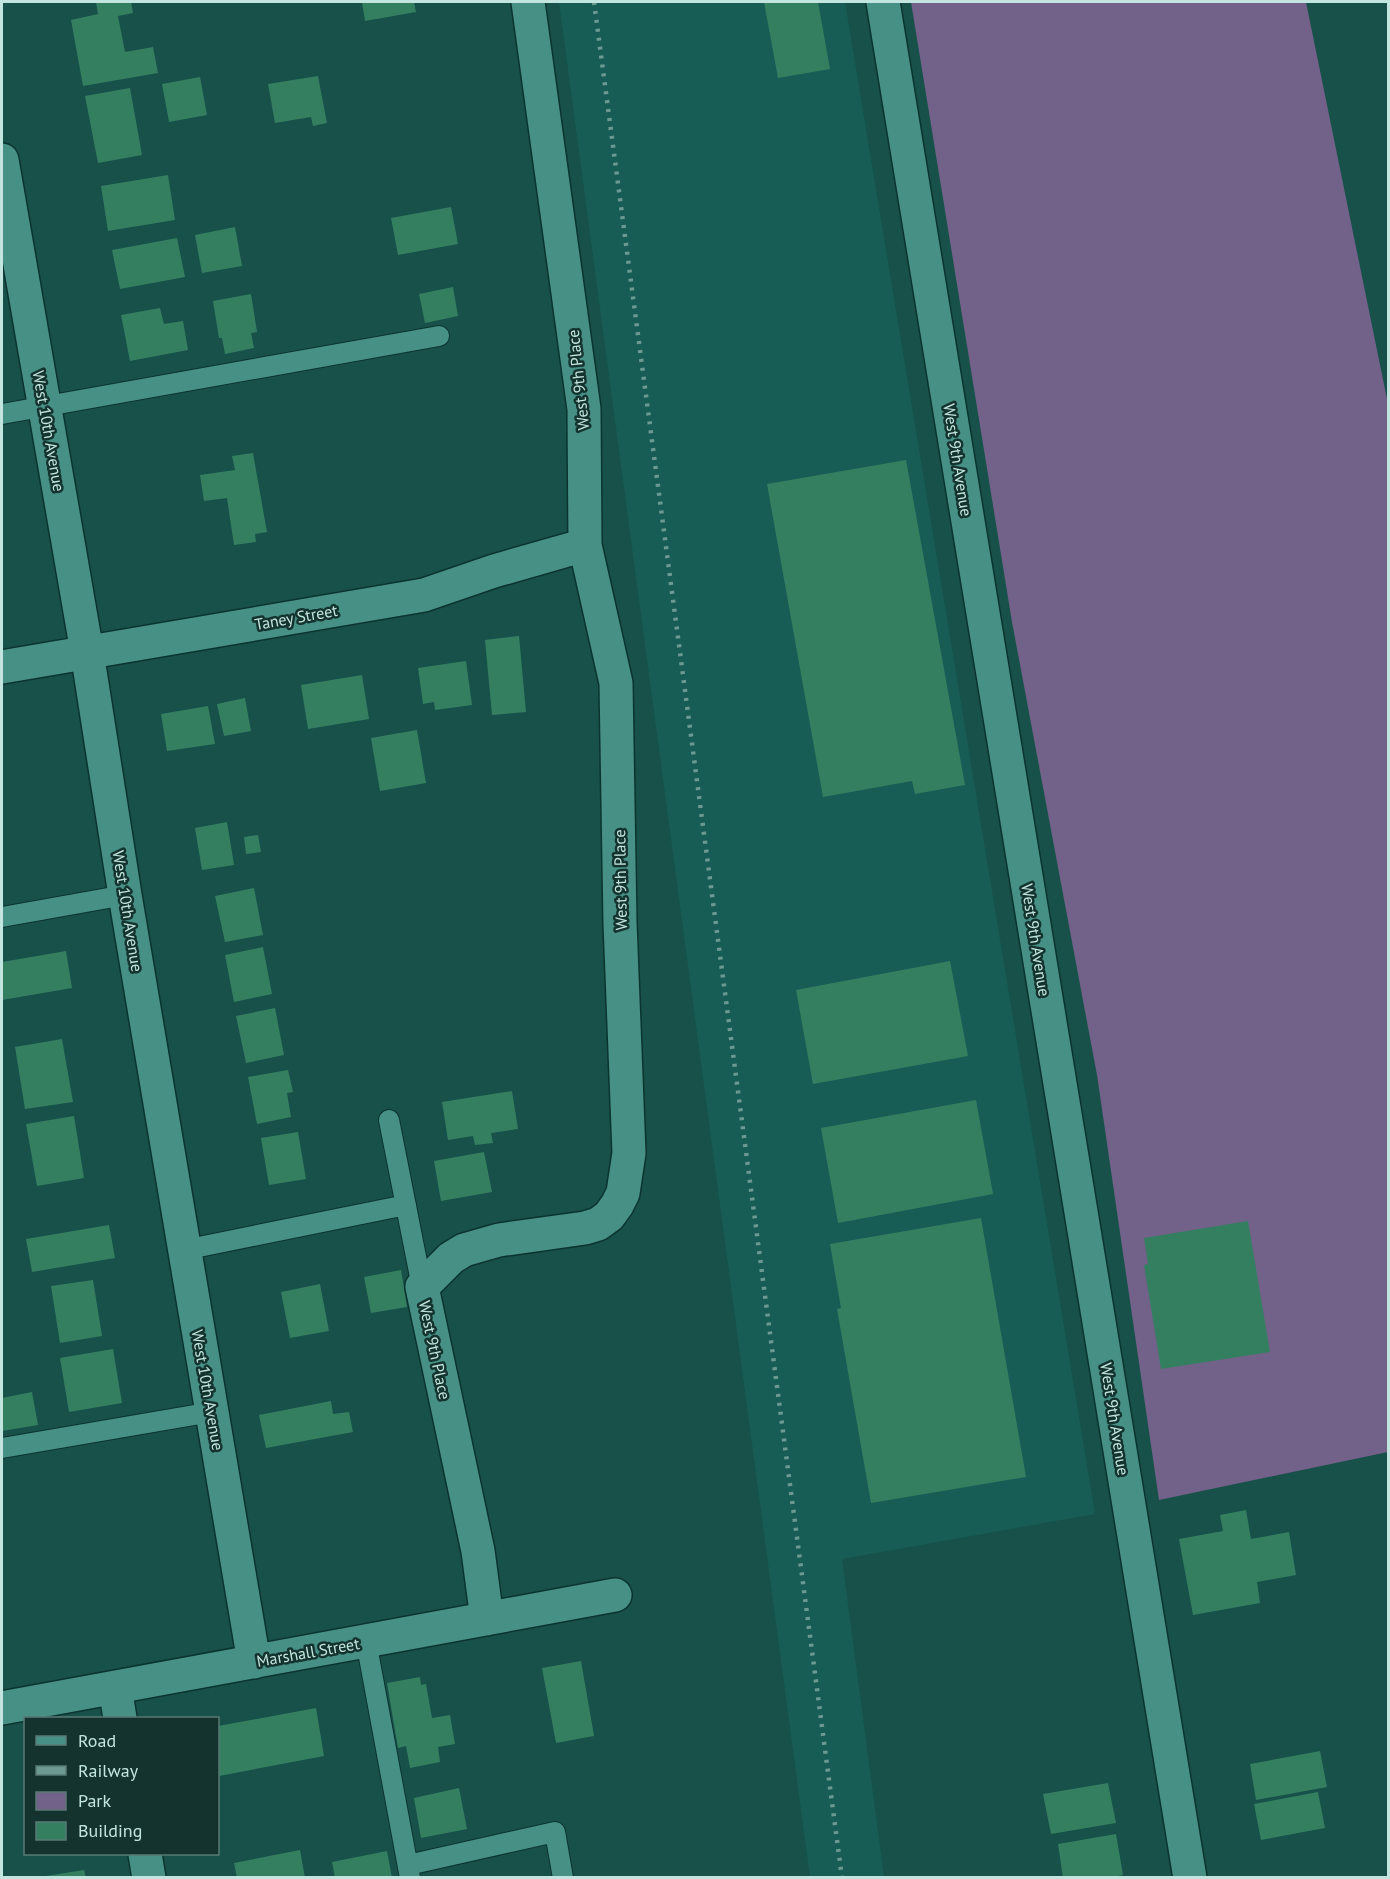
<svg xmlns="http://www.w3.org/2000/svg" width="1390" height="1879" font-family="'PT Sans',sans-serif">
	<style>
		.built { fill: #175d55 }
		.green { fill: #726189 }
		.building { fill: #357f61 }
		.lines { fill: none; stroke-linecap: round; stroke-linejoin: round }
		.service-casing { stroke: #0c342f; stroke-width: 22 }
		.minor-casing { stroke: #0c342f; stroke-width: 36 }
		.service { stroke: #479086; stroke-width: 20 }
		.minor { stroke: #479086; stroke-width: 33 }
		.rail { stroke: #6c9a93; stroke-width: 4.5; stroke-dasharray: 3 6; stroke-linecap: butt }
		.labels { text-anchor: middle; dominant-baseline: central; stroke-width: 5; stroke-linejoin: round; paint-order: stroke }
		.street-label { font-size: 16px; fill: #c3e5df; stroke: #14332f }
	</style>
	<rect width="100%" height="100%" fill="#17514a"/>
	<path class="built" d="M559,2H845L1095,1514L842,1559L884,1877H810Z"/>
	<path class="green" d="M911,2H1306L1388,404V1452L1159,1500L1097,1075L1012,622Z"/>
	<path class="building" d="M96,2H131L133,13L118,16L125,52L153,47L158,73L83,86L71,20L98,14Z
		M362,2H414L416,12L365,21Z
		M764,2H818L830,69L778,78Z
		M318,76L327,123L313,126L311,117L275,123L268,84Z
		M200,77L207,115L169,122L162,84Z
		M130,88L142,155L98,163L85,96Z
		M168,175L175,220L108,231L101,186Z
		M451,207L458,244L398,255L391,218Z
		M235,227L242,266L202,273L195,235Z
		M177,238L185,277L120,289L112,250Z
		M453,287L458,316L425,323L419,294Z
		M251,294L257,332L251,333L254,348L225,354L222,338H219L213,301Z
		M160,308L164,324L183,321L188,350L130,361L121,315Z
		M253,453L267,532L255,534L256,542L234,545L227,498L204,501L200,475L235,470L232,456Z
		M906,460L965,785L915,794L912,781L823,797L767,484Z
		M519,636L526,712L492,715L485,640Z
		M466,661L472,705L435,710L434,702L423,704L418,668Z
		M362,675L369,719L308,729L301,685Z
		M245,698L251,731L224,736L217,704Z
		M208,706L215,744L167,751L161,714Z
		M417,730L426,783L380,791L371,738Z
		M227,822L234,865L202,870L195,828Z
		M258,835L261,852L246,854L244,837Z
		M254,888L263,935L225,942L215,896Z
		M263,947L272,994L234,1002L225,955Z
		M66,951L72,988L2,1000V962Z
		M950,961L968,1056L813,1084L796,990Z
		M275,1008L284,1055L246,1063L236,1016Z
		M62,1039L73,1102L25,1109L15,1047Z
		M288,1070L293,1092L287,1093L291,1117L257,1124L248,1077Z
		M512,1091L518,1129L491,1133L493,1143L475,1145L473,1136L448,1140L442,1102Z
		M976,1100L993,1194L838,1223L821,1128Z
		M74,1116L84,1178L37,1186L26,1124Z
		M298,1132L306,1179L269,1185L261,1138Z
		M484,1152L492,1192L441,1201L434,1161Z
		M981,1218L1026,1477L871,1503L837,1309L841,1308L830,1244Z
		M1248,1221L1270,1352L1161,1369L1144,1265L1148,1264L1144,1238Z
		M109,1225L115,1258L32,1272L26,1239Z
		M401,1270L407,1307L371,1313L364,1277Z
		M93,1280L102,1336L60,1343L51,1286Z
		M320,1284L329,1331L290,1338L281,1292Z
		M113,1349L122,1403L69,1412L60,1358Z
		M32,1392L38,1425L2,1431V1398Z
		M331,1401L333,1414L349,1412L353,1432L266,1448L259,1415Z
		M1246,1510L1251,1539L1289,1532L1296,1575L1257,1582L1260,1603L1193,1615L1179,1539L1223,1531L1220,1515Z
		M581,1661L594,1736L556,1743L542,1668Z
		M420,1677L421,1685L426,1684L432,1718L450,1715L455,1744L438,1747L440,1762L410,1768L406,1746L398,1748L387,1683Z
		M316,1708L324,1756L219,1776L218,1726Z
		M1320,1751L1327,1787L1256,1800L1250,1764Z
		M1108,1783L1116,1823L1051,1834L1043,1794Z
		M459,1788L467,1829L421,1838L414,1798Z
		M1318,1792L1325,1828L1261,1840L1254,1804Z
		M1116,1834L1123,1875L1108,1878H1063L1058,1844Z
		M300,1850L305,1878H237L234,1863Z
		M387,1851L392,1878H335L332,1862Z
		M84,1870L86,1878H46V1876Z"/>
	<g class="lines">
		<defs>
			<path id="service" d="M2,414L439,336
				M2,917L125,895
				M389,1120L422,1287
				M184,1250L406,1205
				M2,1448L212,1412
				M366,1641L410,1878
				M408,1865L555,1832L563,1878"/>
			<path id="minor" d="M883,2L1190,1878
				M2,160L87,652L125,895L254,1662
				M2,667L424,595L494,571L585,545
				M487,1619L478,1551L422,1287L451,1258L464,1250L499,1240L585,1228L598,1224L609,1216L617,1205L623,1193L629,1153L620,923L616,683L585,545L584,409L528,2
				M115,1687L120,1718
				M2,1708L615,1595
				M145,1854L149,1878"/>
		</defs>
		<use href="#service" class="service-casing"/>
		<use href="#minor" class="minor-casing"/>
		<use href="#service" class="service"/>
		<use href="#minor" class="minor"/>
		<path class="rail" d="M594,2L842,1878"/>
	</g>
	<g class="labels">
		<g class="street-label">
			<text transform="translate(578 380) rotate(-96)">West 9th Place</text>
			<text transform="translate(49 431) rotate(80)">West 10th Avenue</text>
			<text transform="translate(958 460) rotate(81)">West 9th Avenue</text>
			<text transform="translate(296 617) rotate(-10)">Taney Street</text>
			<text transform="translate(620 880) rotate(-91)">West 9th Place</text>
			<text transform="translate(128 911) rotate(81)">West 10th Avenue</text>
			<text transform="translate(1036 940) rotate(81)">West 9th Avenue</text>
			<text transform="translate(435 1350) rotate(78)">West 9th Place</text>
			<text transform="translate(208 1390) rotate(80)">West 10th Avenue</text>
			<text transform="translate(1115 1419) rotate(81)">West 9th Avenue</text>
			<text transform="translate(308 1652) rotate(-10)">Marshall Street</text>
		</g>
	</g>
	<rect width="1390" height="1879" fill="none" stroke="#c3e5df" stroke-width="6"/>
	<rect x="24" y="1717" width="195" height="138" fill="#14332f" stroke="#5a7a75" stroke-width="1.5"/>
	<rect x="36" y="1736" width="30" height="9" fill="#479086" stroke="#5a7a75" stroke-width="1.5"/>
	<text x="78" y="1747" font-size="18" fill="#c3e5df">Road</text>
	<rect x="36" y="1766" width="30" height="9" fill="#6c9a93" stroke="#5a7a75" stroke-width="1.5"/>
	<text x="78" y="1777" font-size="18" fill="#c3e5df">Railway</text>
	<rect x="36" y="1792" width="30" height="18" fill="#726189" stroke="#5a7a75" stroke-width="1.5"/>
	<text x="78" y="1807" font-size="18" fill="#c3e5df">Park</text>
	<rect x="36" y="1822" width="30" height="18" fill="#357f61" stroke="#5a7a75" stroke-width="1.5"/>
	<text x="78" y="1837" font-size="18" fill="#c3e5df">Building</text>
</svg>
